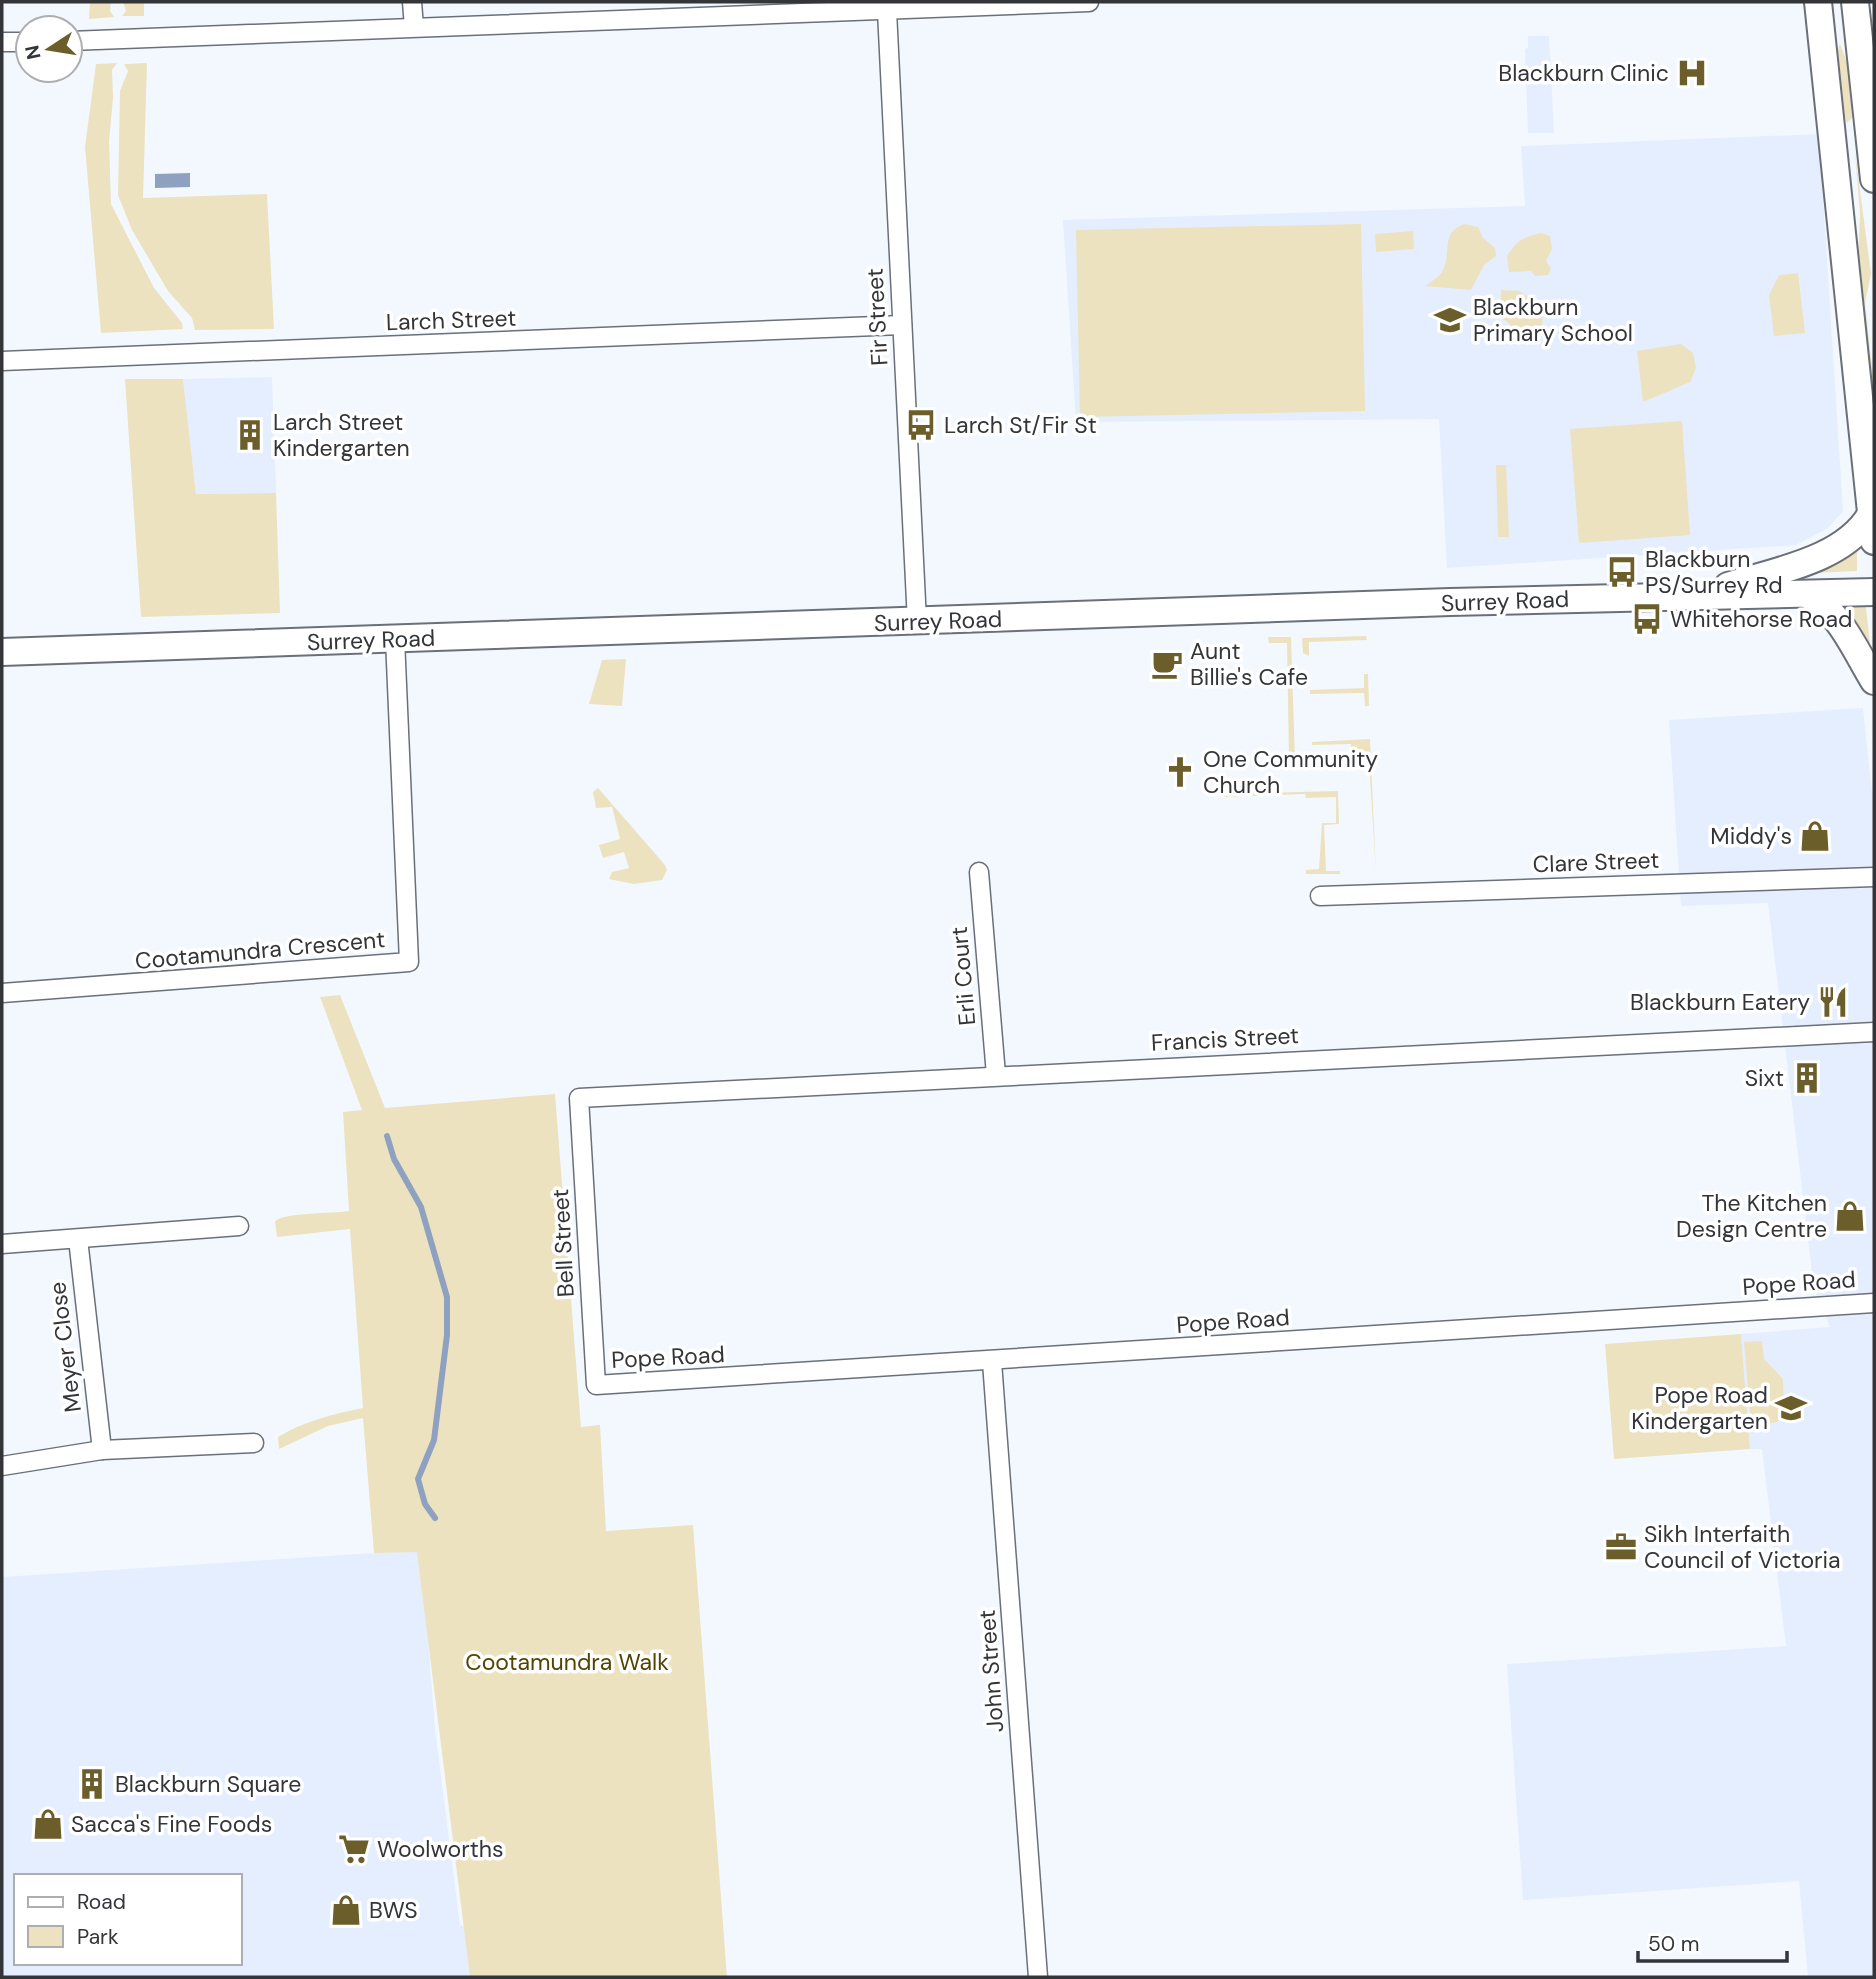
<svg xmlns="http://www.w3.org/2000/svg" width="1876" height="1979" viewBox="0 0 1876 1979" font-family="'DM Sans',sans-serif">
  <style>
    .built { fill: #e5eefe; fill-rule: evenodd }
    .green { fill: #ece2c0 }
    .water { fill: #8fa1c0 }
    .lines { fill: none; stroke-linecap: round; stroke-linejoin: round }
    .stream { stroke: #8fa1c0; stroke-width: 6 }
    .street-casing { stroke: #6b7078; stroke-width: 21 }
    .primary-casing { stroke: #6b7078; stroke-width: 30 }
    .street { stroke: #fff; stroke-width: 18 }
    .primary { stroke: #fff; stroke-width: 26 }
    .labels { text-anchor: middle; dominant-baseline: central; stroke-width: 7; stroke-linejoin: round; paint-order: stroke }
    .poi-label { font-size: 23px; fill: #333539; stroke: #fff; text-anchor: start }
    .street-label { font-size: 23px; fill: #333539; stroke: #fff }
    .park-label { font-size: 23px; fill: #544400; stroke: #fff }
  </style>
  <rect width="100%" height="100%" fill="#f3f8ff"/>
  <!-- built -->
  <g class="built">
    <path d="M1528 36H1549L1554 133H1528L1525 49 1528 48Z"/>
    <path d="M1819 134 1843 511 1828 528 1796 545 1447 568 1439 419 1076 422 1063 220 1525 206 1521 146Z"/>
    <path d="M272 377 276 493 196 494 183 379Z"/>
    <path d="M1863 708 1874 812V1977H1808L1799 1881 1523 1900 1507 1664 1786 1646 1762 1449H1750L1741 1334 1830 1327 1814 1289 1768 903 1681 906 1669 720Z"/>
    <path d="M421 1550 435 1729 460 1926 470 1925 477 1977H2V1577ZM16 1876H240V1963H16Z"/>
  </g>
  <!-- green -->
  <g class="green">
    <path d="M90 2H111L110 11 114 17 89 19Z"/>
    <path d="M123 2H144V16H122L126 11Z"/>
    <path d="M1840 44 1847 62 1853 117 1847 123C1839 103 1831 64 1840 44Z"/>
    <path d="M117 63 112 70 113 98 109 141 111 204 154 288 182 323 183 329 101 333 85 147 96 64Z"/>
    <path d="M147 63 143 198 267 194 274 329 195 330 192 318 168 291 132 230 118 195 120 91 128 71 124 64Z"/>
    <path d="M1855 152 1871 274 1865 303 1874 386V421L1858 260 1860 214Z"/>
    <path d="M1361 224 1365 411 1080 417 1076 230Z"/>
    <path d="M1464 224 1478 227 1483 238 1495 248 1496 256 1484 265 1471 290 1425 286C1432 281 1440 277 1443 270 1452 251 1440 234 1464 224Z"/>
    <path d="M1413 231 1414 249 1376 252 1375 234Z"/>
    <path d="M1541 233 1550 236 1552 249 1546 261 1551 268 1548 275 1535 276 1531 271 1509 272 1507 256C1516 241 1523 237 1541 233Z"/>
    <path d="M1798 273 1805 333 1774 336 1769 295 1779 275Z"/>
    <path d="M1501 290 1519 291 1543 306 1542 329 1514 328 1500 316Z"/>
    <path d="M1681 344 1693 353 1696 368 1690 382 1643 402 1637 351Z"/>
    <path d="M125 379H183L196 494 276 493 280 613 141 617Z"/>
    <path d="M1682 421 1690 535 1579 543 1570 429Z"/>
    <path d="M1496 465H1506L1509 537H1498Z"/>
    <path d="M1857 548V571L1791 574Z"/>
    <path d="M1864 605 1866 608 1873 669 1835 606Z"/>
    <path d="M1366 636 1367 640 1309 642V656L1303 653 1302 638Z"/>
    <path d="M1268 637H1291L1295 761 1276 762V759L1289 758 1287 643H1269Z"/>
    <path d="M626 659 622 706 589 704 602 660Z"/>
    <path d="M1364 674H1368L1369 706H1365L1364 693 1310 694V690L1364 688Z"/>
    <path d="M1370 739 1376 873 1369 762H1352L1351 744 1312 745V742Z"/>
    <path d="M1226 784 1227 794 1338 791 1339 824 1324 825 1326 871H1340V874H1306V870L1319 869 1322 823H1336V797L1306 798 1305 794 1224 797Z"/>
    <path d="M598 788 665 865 667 870 662 880 634 884 609 879 612 872 629 868 624 852 603 858 599 845 620 839 612 807 596 808 593 792Z"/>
    <path d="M340 995 385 1108 555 1094 581 1427 600 1425 606 1531 693 1525 727 1977H470L417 1552 374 1553 363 1418 328 1426 279 1449 278 1437C304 1421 334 1414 363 1408L350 1229 277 1237 275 1221C287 1212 331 1214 349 1211L343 1112 362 1110 320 997Z"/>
    <path d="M1741 1334 1750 1449 1614 1459 1605 1344Z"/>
    <path d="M1762 1341 1764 1359 1783 1379 1784 1417C1771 1428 1761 1423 1750 1413L1744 1342Z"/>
  </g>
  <!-- water -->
  <path class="water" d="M190 173V187L155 188V174Z"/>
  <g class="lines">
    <!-- stream -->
    <path class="stream" d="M387 1136 394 1159 421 1207 447 1297V1335L434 1440 418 1479 425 1504 435 1518"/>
    <defs>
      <g id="street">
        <path d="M412 2 414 27"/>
        <path d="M887 11 917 622"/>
        <path d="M70 41 1089 2"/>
        <path d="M2 42H28"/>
        <path d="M2 361 902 325"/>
        <path d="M979 872 996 1075"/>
        <path d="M1320 896 1874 877"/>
        <path d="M2 993 409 962 395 639"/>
        <path d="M1874 1032 579 1098 596 1385 1874 1303"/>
        <path d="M78 1239 102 1450"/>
        <path d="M2 1244 239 1226"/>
        <path d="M992 1362 1038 1977"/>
        <path d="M2 1466 102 1450 254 1443"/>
      </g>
      <g id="primary">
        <path d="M1818 2 1874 541"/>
        <path d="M1855 2 1874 179"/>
        <path d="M1728 586C1775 571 1845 560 1871 514"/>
        <path d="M1806 594C1839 609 1856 652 1874 681"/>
        <path d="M2 652 1450 602 1874 592"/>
      </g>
    </defs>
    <!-- street casing -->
    <use href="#street" class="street-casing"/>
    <!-- primary casing -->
    <use href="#primary" class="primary-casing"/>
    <!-- street -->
    <use href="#street" class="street"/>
    <!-- primary -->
    <use href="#primary" class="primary"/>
  </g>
  <!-- icons -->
  <defs>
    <symbol id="hospital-bare" viewBox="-9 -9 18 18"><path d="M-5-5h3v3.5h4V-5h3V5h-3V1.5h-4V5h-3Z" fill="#6c5e2b" stroke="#fff" stroke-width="2.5" paint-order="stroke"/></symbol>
    <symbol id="school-bare" viewBox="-9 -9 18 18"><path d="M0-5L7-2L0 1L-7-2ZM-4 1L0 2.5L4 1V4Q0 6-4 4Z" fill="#6c5e2b" stroke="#fff" stroke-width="2.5" paint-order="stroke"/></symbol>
    <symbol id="bus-bare" viewBox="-9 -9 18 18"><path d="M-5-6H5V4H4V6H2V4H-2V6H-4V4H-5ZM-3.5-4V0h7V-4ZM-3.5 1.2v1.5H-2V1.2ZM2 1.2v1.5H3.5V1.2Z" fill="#6c5e2b" stroke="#fff" stroke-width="2.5" paint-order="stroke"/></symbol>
    <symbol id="building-bare" viewBox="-9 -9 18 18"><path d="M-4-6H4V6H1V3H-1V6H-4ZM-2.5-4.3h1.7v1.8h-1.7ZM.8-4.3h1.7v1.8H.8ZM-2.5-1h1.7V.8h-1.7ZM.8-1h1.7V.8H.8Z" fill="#6c5e2b" stroke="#fff" stroke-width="2.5" paint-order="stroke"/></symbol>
    <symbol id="cafe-bare" viewBox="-9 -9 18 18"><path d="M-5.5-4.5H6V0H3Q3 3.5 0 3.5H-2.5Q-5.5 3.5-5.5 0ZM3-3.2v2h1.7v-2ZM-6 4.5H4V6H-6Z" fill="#6c5e2b" stroke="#fff" stroke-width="2.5" paint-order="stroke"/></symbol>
    <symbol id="church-bare" viewBox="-9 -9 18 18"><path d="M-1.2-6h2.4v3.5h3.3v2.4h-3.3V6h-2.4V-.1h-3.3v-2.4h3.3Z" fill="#6c5e2b" stroke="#fff" stroke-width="2.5" paint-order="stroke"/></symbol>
    <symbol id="shop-bare" viewBox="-9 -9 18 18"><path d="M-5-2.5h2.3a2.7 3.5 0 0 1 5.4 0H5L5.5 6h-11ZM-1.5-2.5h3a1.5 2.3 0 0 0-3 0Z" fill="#6c5e2b" stroke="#fff" stroke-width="2.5" paint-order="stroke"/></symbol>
    <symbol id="restaurant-bare" viewBox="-9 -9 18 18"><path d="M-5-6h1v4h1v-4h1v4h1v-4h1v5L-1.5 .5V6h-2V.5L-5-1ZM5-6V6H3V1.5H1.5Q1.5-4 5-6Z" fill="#6c5e2b" stroke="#fff" stroke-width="2.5" paint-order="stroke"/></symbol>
    <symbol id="office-bare" viewBox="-9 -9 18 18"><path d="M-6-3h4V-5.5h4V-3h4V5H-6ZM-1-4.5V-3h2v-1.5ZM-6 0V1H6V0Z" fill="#6c5e2b" stroke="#fff" stroke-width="2.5" paint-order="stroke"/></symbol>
    <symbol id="supermarket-bare" viewBox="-9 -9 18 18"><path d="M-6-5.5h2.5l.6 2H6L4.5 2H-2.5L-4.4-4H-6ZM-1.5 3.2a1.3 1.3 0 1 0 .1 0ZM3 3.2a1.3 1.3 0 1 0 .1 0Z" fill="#6c5e2b" stroke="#fff" stroke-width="2.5" paint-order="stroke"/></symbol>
  </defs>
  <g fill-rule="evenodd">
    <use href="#hospital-bare" x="1670" y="51" width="44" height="44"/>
    <use href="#school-bare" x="1428" y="298" width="44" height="44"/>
    <use href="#bus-bare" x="899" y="403" width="44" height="44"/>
    <use href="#building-bare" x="228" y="413" width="44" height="44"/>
    <use href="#bus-bare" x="1600" y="550" width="44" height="44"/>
    <use href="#bus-bare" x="1625" y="597" width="44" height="44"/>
    <use href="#cafe-bare" x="1145" y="642" width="44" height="44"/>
    <use href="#church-bare" x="1158" y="750" width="44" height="44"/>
    <use href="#shop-bare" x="1793" y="814" width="44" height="44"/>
    <use href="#restaurant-bare" x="1811" y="980" width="44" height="44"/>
    <use href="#building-bare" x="1785" y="1056" width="44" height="44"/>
    <use href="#shop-bare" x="1828" y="1194" width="44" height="44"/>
    <use href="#school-bare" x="1769" y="1386" width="44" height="44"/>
    <use href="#office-bare" x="1599" y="1525" width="44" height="44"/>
    <use href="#building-bare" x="70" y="1762" width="44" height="44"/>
    <use href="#shop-bare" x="26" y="1802" width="44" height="44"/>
    <use href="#supermarket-bare" x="332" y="1827" width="44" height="44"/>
    <use href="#shop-bare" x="324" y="1888" width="44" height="44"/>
  </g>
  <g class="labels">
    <!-- poi labels -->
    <g class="poi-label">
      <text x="1669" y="73" text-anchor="end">Blackburn Clinic</text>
      <text x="1473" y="307">Blackburn<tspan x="1473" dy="26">Primary School</tspan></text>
      <text x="273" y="422">Larch Street<tspan x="273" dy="26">Kindergarten</tspan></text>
      <text x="944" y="425">Larch St/Fir St</text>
      <text x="1645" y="559">Blackburn<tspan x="1645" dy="26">PS/Surrey Rd</tspan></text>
      <text x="1670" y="619">Whitehorse Road</text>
      <text x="1190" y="651">Aunt<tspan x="1190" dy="26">Billie's Cafe</tspan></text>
      <text x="1203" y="759">One Community<tspan x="1203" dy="26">Church</tspan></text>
      <text x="1792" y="836" text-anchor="end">Middy's</text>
      <text x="1810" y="1002" text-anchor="end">Blackburn Eatery</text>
      <text x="1784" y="1078" text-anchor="end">Sixt</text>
      <text x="1827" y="1203" text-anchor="end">The Kitchen<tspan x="1827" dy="26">Design Centre</tspan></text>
      <text x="1768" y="1395" text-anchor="end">Pope Road<tspan x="1768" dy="26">Kindergarten</tspan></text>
      <text x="1644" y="1534">Sikh Interfaith<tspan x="1644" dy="26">Council of Victoria</tspan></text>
      <text x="115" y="1784">Blackburn Square</text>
      <text x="71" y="1824">Sacca's Fine Foods</text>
      <text x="377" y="1849">Woolworths</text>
      <text x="369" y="1910">BWS</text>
    </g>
    <!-- street labels -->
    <g class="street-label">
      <text transform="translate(877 317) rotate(-93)">Fir Street</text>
      <text transform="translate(451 320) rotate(-2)">Larch Street</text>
      <text transform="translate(1505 601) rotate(-2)">Surrey Road</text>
      <text transform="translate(938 621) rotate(-2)">Surrey Road</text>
      <text transform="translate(371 640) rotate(-2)">Surrey Road</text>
      <text transform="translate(1596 862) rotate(-2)">Clare Street</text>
      <text transform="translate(260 950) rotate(-5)">Cootamundra Crescent</text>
      <text transform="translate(963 976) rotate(-95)">Erli Court</text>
      <text transform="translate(1225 1039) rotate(-3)">Francis Street</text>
      <text transform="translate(563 1243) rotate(-93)">Bell Street</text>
      <text transform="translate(1799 1283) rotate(-4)">Pope Road</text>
      <text transform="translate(1233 1321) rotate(-4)">Pope Road</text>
      <text transform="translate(65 1347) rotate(-97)">Meyer Close</text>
      <text transform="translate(668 1357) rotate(-3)">Pope Road</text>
      <text transform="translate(991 1671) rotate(-94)">John Street</text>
    </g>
    <!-- park labels -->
    <g class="park-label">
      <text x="567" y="1662">Cootamundra Walk</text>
    </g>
  </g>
  <!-- border -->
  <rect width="1876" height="1979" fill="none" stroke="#333539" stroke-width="7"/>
  <!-- legend -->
  <rect x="14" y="1874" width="228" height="91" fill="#ffffff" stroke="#adaeb0" stroke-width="2"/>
  <rect x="28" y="1897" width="35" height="10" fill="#ffffff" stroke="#adaeb0" stroke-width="2"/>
  <text x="77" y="1909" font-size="21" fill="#333539">Road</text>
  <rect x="28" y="1926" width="35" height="21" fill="#ece2c0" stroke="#adaeb0" stroke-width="2"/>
  <text x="77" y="1944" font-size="21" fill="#333539">Park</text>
  <!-- north arrow -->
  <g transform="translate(49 49) rotate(258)"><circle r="33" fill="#ffffff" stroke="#adaeb0" stroke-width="2"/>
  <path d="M0-5L12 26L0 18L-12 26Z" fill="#6c5e2b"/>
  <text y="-10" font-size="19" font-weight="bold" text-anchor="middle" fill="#333539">N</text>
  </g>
  <!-- scale -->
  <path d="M1638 1951v10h149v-10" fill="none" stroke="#333539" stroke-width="3.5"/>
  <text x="1648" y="1951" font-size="21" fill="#333539" stroke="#ffffff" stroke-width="5" paint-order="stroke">50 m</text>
</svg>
